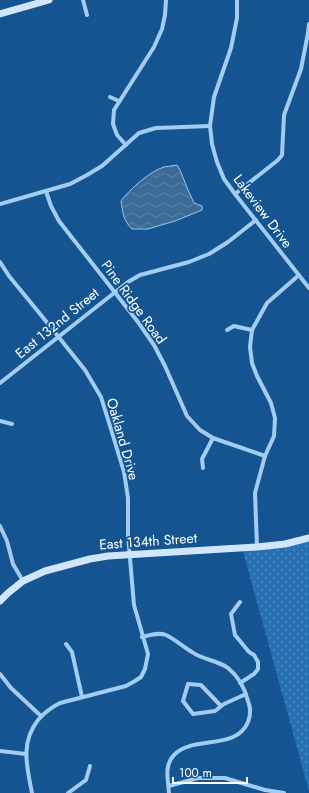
<svg xmlns="http://www.w3.org/2000/svg" width="309" height="793" viewBox="0 0 309 793" font-family="Jost,sans-serif">
  <style>
    .green { fill: url(#green-dots) }
    .water { fill: url(#water-waves); stroke: #94c8f4 }
    .lines { fill: none; stroke-linecap: round; stroke-linejoin: round }
    .street { stroke: #a2ccf1; stroke-width: 4 }
    .secondary { stroke: #d0e6fc; stroke-width: 7 }
    .labels { text-anchor: middle; dominant-baseline: central; stroke-width: 3.5; stroke-linejoin: round; paint-order: stroke }
    .street-label { font-size: 14px; fill: #fff; stroke: #145591 }
  </style>
  <defs>
    <pattern id="green-dots" width="8" height="8" patternUnits="userSpaceOnUse"><rect width="8" height="8" fill="#266fb0"/><path d="M2 2h.1M6 6h.1" fill="none" stroke="#518cc0" stroke-width="1.8" stroke-linecap="round"/></pattern>
    <pattern id="water-waves" width="16" height="10" patternUnits="userSpaceOnUse"><rect width="16" height="10" fill="#3d6b97"/><path d="M0 5q4-4 8 0t8 0" fill="none" stroke="#5a81a7"/></pattern>
  </defs>
  <rect width="100%" height="100%" fill="#145591"/>
  <!-- green -->
  <path class="green" d="M309 538V791L242 548Z"/>
  <!-- water -->
  <path class="water" d="M177 165 180 170 188 190 194 203 202 206V210L175 221 148 229H132C123 220 123 213 121 201 129 190 150 171 164 167 168 166 173 166 177 165Z"/>
  <g class="lines">
    <!-- street -->
    <g class="street">
      <path d="M83 0 87 15"/>
      <path d="M237 0V18L231 48 214 97 210 126 212 144 217 162 224 179 235 194 309 288"/>
      <path d="M110 97 119 101"/>
      <path d="M126 145 117 135 113 124 114 110 154 47 162 29 165 15 166 0"/>
      <path d="M46 191 51 206 59 221 138 322 154 345 165 366 187 416 200 430 213 438 265 456"/>
      <path d="M235 194 278 160 282 155 284 115 301 69 308 33 309 24"/>
      <path d="M0 204 70 184 87 175 102 166 139 133 156 128 210 126"/>
      <path d="M0 262 9 276 45 320 85 370 101 397 111 429 124 472 128 498V535L134 605 148 654 145 669 141 677 135 681 126 686 60 703C52 707 44 713 38 720 20 743 27 767 32 793"/>
      <path d="M227 330 234 326 252 330"/>
      <path d="M0 383 128 282 140 275 189 262 209 254 228 242 256 220"/>
      <path d="M0 421 12 424"/>
      <path d="M203 468 202 459 213 438"/>
      <path d="M0 526 7 541 13 564 23 581"/>
      <path d="M257 547 255 493 265 456 274 436 275 418 271 403 257 376 252 363 250 347 252 330 267 303 299 275"/>
      <path d="M240 602 231 614 235 635 249 652 254 655 258 662V669L254 674 240 683"/>
      <path d="M142 637C150 635 159 632 166 635 173 638 185 648 192 652 203 660 217 660 228 668 238 676 245 689 248 701 251 708 251 714 248 722 236 751 193 735 174 755 164 765 168 780 169 793"/>
      <path d="M66 644 72 652 82 697"/>
      <path d="M0 674 11 688 41 716"/>
      <path d="M221 706 201 685 188 684 183 701 193 714 215 711 224 704 246 694"/>
      <path d="M0 751 26 754"/>
      <path d="M169 786 198 778H225L265 790 284 793"/>
      <path d="M68 793 86 780 90 766"/>
    </g>
    <!-- secondary -->
    <g class="secondary">
      <path d="M0 14 49 0"/>
      <path d="M0 601 8 593 23 581 45 571 90 559 108 556 257 547 285 544 309 538"/>
    </g>
  </g>
  <g class="labels">
    <!-- street labels -->
    <g class="street-label">
      <text transform="translate(263 211) rotate(53)">Lakeview Drive</text>
      <text transform="translate(134 302) rotate(54)">Pine Ridge Road</text>
      <text transform="translate(57 323) rotate(-39)">East 132nd Street</text>
      <text transform="translate(123 439) rotate(74)">Oakland Drive</text>
      <text transform="translate(148 541) rotate(-4)">East 134th Street</text>
    </g>
  </g>
  <!-- scale -->
  <path d="M173 777v6h74v-6" fill="none" stroke="#ffffff" stroke-width="2"/>
  <text x="179" y="777" font-size="12" fill="#ffffff" stroke="#145591" stroke-width="3" paint-order="stroke">100 m</text>
</svg>
